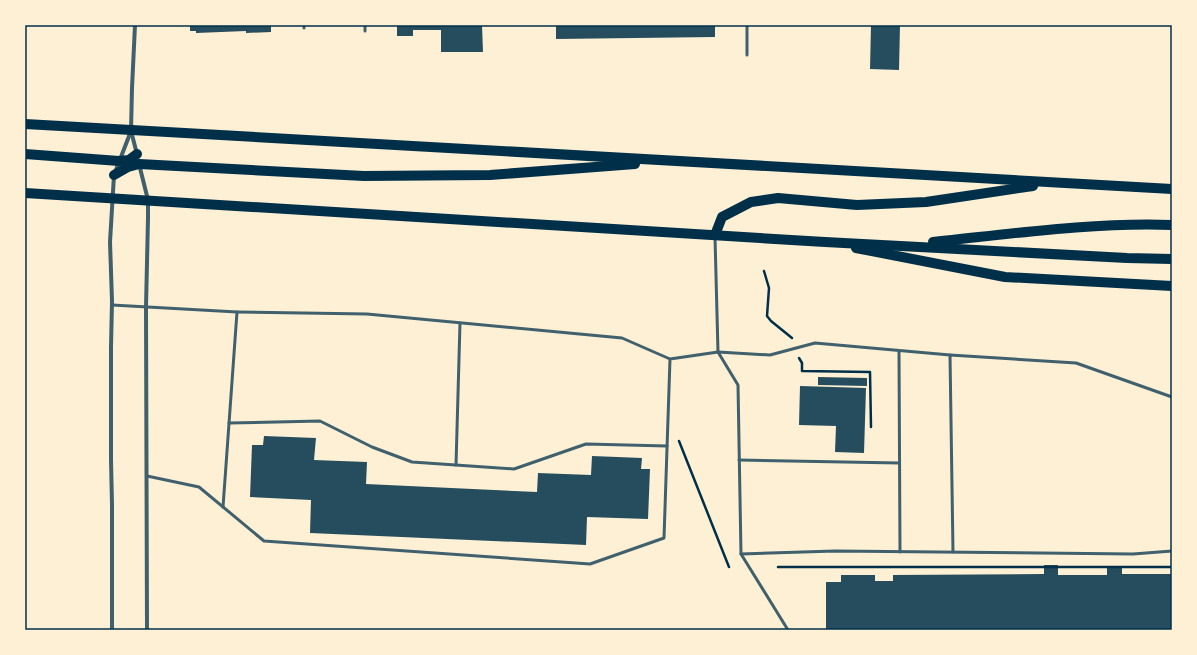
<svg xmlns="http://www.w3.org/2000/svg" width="1197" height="655" viewBox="0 0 1197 655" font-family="'Noto Sans',sans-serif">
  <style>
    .building { fill: #264d5e }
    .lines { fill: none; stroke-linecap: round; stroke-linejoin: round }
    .path { stroke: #003049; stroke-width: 2.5 }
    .service { stroke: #3f606c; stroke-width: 3 }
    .minor { stroke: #3f606c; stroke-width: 4 }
    .primary { stroke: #003049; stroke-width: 10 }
    .neatline { fill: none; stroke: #003049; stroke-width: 1.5 }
  </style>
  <rect width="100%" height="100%" fill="#fdf0d5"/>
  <!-- building -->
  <g class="building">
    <path d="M190 25H271V32L246 33V31L196 33V31H190Z"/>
    <path d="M397 25H482L483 52H441V30H413V36H397Z"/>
    <path d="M556 25H715V37L556 39Z"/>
    <path d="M871 25H900L899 70 870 69Z"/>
    <path d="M818 377 867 378V386L818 385Z"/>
    <path d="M800 386 866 388 864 453 835 452 836 426 799 425Z"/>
    <path d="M264 436 316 438 314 460 367 462 366 484 537 492 538 473 591 475 592 456 642 458 641 469H650L648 519 587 517 586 545 310 533 311 500 250 497 252 445H263Z"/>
    <path d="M1044 565H1058V575H1107V566H1122V574H1172V630H826V582H841V575H875V581H893V575L1044 574Z"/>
  </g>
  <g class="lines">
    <!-- path -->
    <g class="path">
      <path d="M764 271 769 288 767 316 771 321 792 338"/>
      <path d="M799 358 802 363V371L870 372 871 427"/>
      <path d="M679 441 729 567"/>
      <path d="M778 567H1172"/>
    </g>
    <!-- service -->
    <g class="service">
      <path d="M304 25V28"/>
      <path d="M365 25V31"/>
      <path d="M747 55V25"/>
      <path d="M715 237 718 352 738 385 741 554 835 551 1133 554 1172 551"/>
      <path d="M112 305 237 312 223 507"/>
      <path d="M237 312 367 314 622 338 670 359"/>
      <path d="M899 351 900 552"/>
      <path d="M229 423 320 421 372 447 412 462 514 469 586 444 667 446"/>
      <path d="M739 460 899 463"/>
      <path d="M456 465 460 323"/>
      <path d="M147 476 199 487 264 541 590 564 664 538 670 359 718 352 770 355 815 343 950 355"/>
      <path d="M953 552 950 355 1076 363 1172 397"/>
      <path d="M741 554 788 630"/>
    </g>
    <!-- minor -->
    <g class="minor">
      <path d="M135 25 132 88 131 131 137 154"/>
      <path d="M139 164 148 200V218L146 307 147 630"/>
      <path d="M112 630V505L111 460V347L112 301 110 242 114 175 131 131"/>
    </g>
    <!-- primary -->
    <g class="primary">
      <path d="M25 124 1172 189"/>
      <path d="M25 154 119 161 129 160 137 154"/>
      <path d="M114 175 128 167 139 164 364 176 490 175 635 164"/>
      <path d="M25 193 825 242 1127 258 1172 259"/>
      <path d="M715 235 722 217 751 202 778 198 857 205 926 202 1033 186"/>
      <path d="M933 242C1011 234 1094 222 1172 225"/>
      <path d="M856 248 1005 277 1172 286"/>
    </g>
  </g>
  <!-- border -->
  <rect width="1197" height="655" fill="none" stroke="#fdf0d5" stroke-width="52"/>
  <rect x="26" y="26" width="1145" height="603" class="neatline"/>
</svg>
